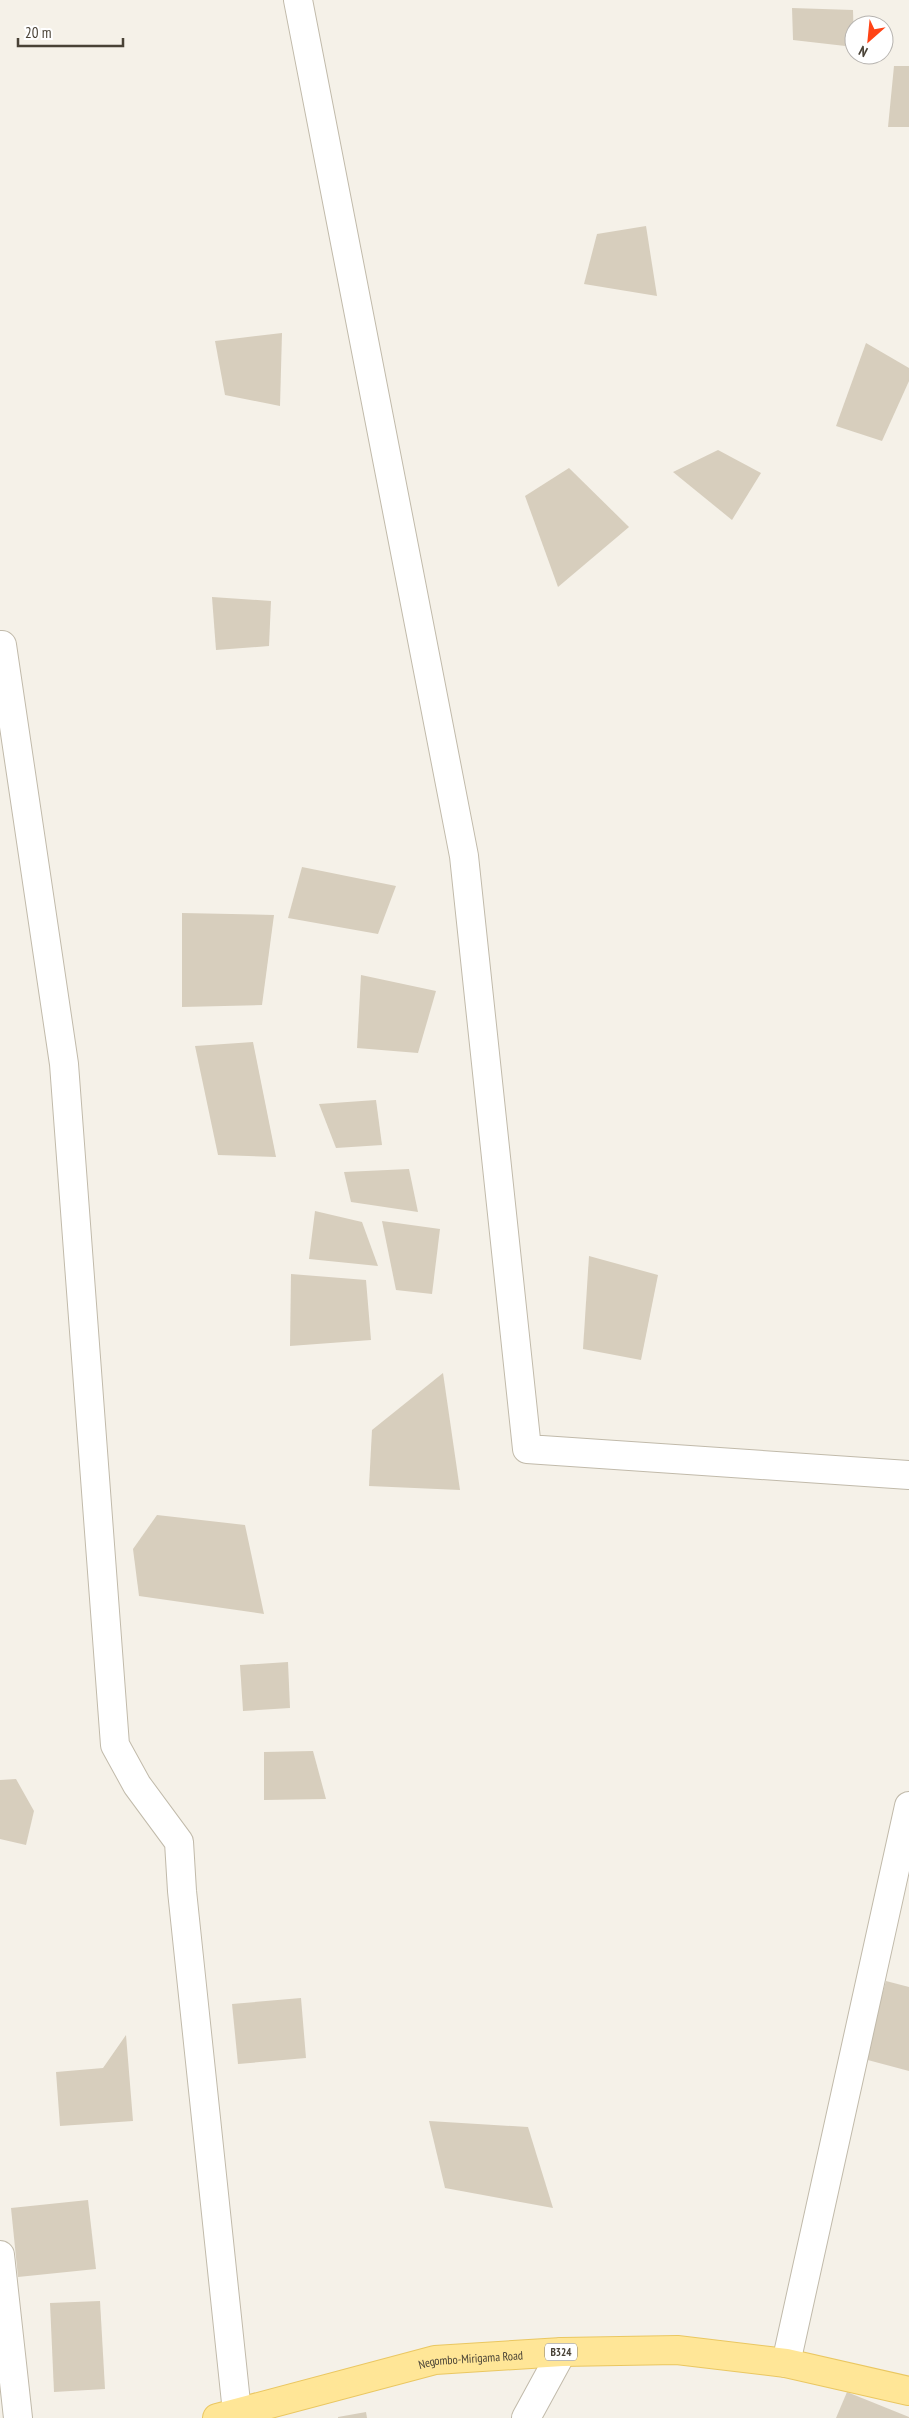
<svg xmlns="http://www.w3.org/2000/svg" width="909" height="2418" viewBox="0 0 909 2418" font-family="'PT Sans Narrow',sans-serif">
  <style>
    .building { fill: #d7cebd }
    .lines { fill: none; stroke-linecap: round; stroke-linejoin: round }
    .minor-casing { stroke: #c1baaa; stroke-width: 30 }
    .primary-casing { stroke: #eac761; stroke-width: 30 }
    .minor { stroke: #fff; stroke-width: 28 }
    .primary { stroke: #ffe697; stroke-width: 28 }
    .labels { text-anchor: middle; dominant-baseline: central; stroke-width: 4.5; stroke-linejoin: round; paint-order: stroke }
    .shield { fill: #fff; stroke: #807b72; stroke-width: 1 }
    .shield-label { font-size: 11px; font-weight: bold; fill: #494236 }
    .street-label { font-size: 12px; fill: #494236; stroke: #fff }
  </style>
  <rect width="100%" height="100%" fill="#f5f1e8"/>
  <!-- building -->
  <g class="building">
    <path d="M792 8 853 10 854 47 793 40Z"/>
    <path d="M894 66H909V127H888Z"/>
    <path d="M646 226 657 296 584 284 597 234Z"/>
    <path d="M282 333 280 406 225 395 215 341Z"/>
    <path d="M866 343 909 368V381L882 441 836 426Z"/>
    <path d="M718 450 761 473 732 520 673 472Z"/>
    <path d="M569 468 629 527 558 587 525 496Z"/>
    <path d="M212 597 271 601 269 646 216 650Z"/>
    <path d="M302 867 396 886 378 934 288 918Z"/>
    <path d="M182 913 274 915 262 1005 182 1007Z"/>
    <path d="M361 975 436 991 418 1053 357 1048Z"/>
    <path d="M253 1042 276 1157 218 1155 195 1046Z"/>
    <path d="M376 1100 382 1145 336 1148 319 1104Z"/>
    <path d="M409 1169 418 1212 351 1202 344 1172Z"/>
    <path d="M315 1211 362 1222 378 1266 309 1259Z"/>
    <path d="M382 1221 440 1229 432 1294 396 1290Z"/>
    <path d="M589 1256 658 1275 641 1360 583 1349Z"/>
    <path d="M291 1274 366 1280 371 1340 290 1346Z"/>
    <path d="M443 1373 460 1490 369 1486 372 1430Z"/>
    <path d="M157 1515 245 1525 264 1614 139 1596 133 1549Z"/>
    <path d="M288 1662 290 1708 243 1711 240 1665Z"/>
    <path d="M313 1751 326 1799 264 1800V1752Z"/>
    <path d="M16 1779 34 1811 26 1845 0 1839V1780Z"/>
    <path d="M886 1981 909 1987V2071L864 2059Z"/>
    <path d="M301 1998 306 2058 238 2064 232 2004Z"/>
    <path d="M126 2035 133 2121 60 2126 56 2072 103 2068Z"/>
    <path d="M429 2121 528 2127 553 2208 445 2188Z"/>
    <path d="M88 2200 96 2269 18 2277 11 2208Z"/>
    <path d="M100 2301 105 2389 54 2392 50 2303Z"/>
    <path d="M847 2392 909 2417V2418H836Z"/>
    <path d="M366 2412 367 2418H338V2417Z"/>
  </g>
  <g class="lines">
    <defs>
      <g id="minor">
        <path d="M298 0 464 856 527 1449 909 1475"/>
        <path d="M0 645H2L64 1064 115 1745 137 1785 179 1842 182 1891 237 2412"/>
        <path d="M0 2255 18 2418"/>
        <path d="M786 2363 909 1806"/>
        <path d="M526 2418 562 2352"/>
      </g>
      <g id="primary">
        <path id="s1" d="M217 2418 435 2360 562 2352 677 2350 786 2363 909 2391"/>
      </g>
    </defs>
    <!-- minor casing -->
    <use href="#minor" class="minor-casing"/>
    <!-- primary casing -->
    <use href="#primary" class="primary-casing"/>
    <!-- minor -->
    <use href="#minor" class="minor"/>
    <!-- primary -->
    <use href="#primary" class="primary"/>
  </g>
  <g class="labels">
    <!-- shield labels -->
    <rect class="shield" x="545" y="2343.5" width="32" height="17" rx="4"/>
    <g class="shield-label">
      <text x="561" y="2352">B324</text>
    </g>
    <!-- street labels -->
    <g class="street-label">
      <text stroke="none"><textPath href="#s1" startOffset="261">Negombo-Mirigama Road</textPath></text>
    </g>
  </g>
  <!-- north arrow -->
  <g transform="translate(869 40) rotate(207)"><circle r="24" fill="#ffffff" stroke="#b6b3af"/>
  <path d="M0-4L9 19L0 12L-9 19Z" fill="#ff4315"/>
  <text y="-8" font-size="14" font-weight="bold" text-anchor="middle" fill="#494236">N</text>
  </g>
  <!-- scale -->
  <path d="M18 38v8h105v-8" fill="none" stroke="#494236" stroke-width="2.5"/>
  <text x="25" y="38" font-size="15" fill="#494236" stroke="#ffffff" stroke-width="4" paint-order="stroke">20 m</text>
</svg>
